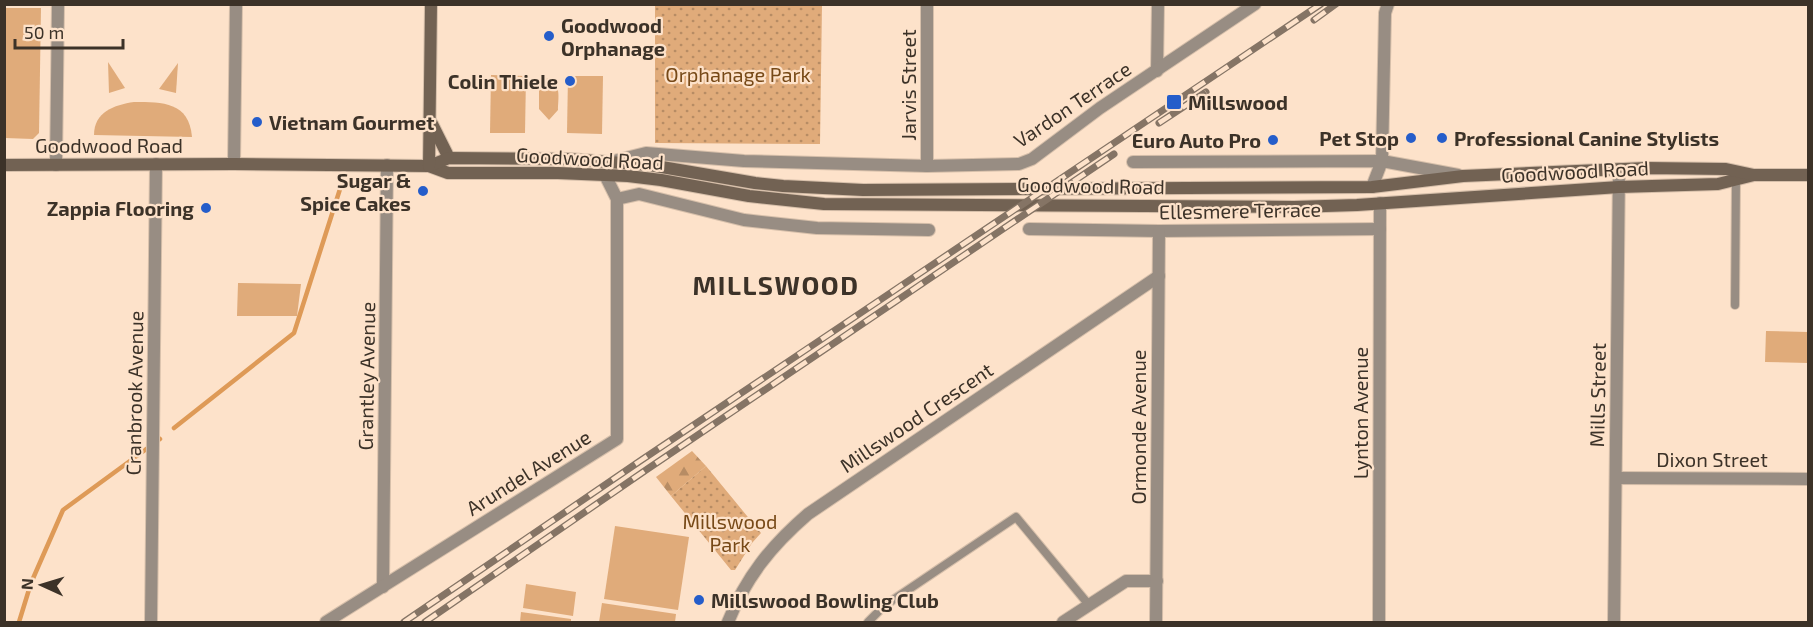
<svg xmlns="http://www.w3.org/2000/svg" width="1813" height="627" viewBox="0 0 1813 627" font-family="'Exo 2',sans-serif">
  <style>
    .green { fill: #e0ab7a }
    .forest { fill: url(#forest-firs) }
    .park { fill: url(#park-dots) }
    .lines { fill: none; stroke-linecap: round; stroke-linejoin: round }
    .stream { stroke: #de9a57; stroke-width: 4.5 }
    .lane-casing { stroke: #d6bfaa; stroke-width: 10 }
    .street-casing { stroke: #d6bfaa; stroke-width: 14 }
    .secondary-casing { stroke: #d6bfaa; stroke-width: 14 }
    .lane { stroke: #988d83; stroke-width: 8 }
    .street { stroke: #988d83; stroke-width: 12 }
    .secondary { stroke: #726253; stroke-width: 12 }
    .rail-casing { stroke: #857465; stroke-width: 7 }
    .rail { stroke: #fde2ca; stroke-width: 4.5; stroke-dasharray: 14; stroke-linecap: butt }
    .poi-dot { fill: #255dca; stroke: #fde2ca; stroke-width: 2 }
    .labels { text-anchor: middle; dominant-baseline: central; stroke-width: 4.5; stroke-linejoin: round; paint-order: stroke }
    .poi-label { font-size: 20px; font-weight: bold; fill: #3c3228; stroke: #fde2ca; text-anchor: start }
    .park-label { font-size: 20px; fill: #774917; stroke: #fde2ca }
    .street-label { font-size: 20px; fill: #3c3228; stroke: #fde2ca }
    .district-label { font-size: 26px; font-weight: bold; letter-spacing: 1.5px; fill: #3c3228; stroke: #fde2ca }
  </style>
  <defs>
    <pattern id="forest-firs" width="22" height="20" patternUnits="userSpaceOnUse" patternTransform="scale(1.5)"><rect width="22" height="20" fill="#e0ab7a"/><path d="M5 1l3.5 6h-7zM16 11l3.5 6h-7z" fill="#b78c64"/></pattern>
    <pattern id="park-dots" width="8" height="8" patternUnits="userSpaceOnUse" patternTransform="scale(1.5)"><rect width="8" height="8" fill="#e0ab7a"/><path d="M2 2h.1M6 6h.1" fill="none" stroke="#b78c64" stroke-width="1.8" stroke-linecap="round"/></pattern>
  </defs>
  <rect width="100%" height="100%" fill="#fde2ca"/>
  <!-- green -->
  <g class="green">
    <path d="M5 8H41L39 133 33 139 5 138Z"/>
    <path d="M108 62 125 88 109 93Z"/>
    <path d="M178 63 176 93 159 89Z"/>
    <path d="M491 75 526 76 525 133H490Z"/>
    <path d="M568 76H603L602 134 567 133Z"/>
    <path d="M548 78C562 83 558 99 558 110L549 120 539 109V85L543 80Z"/>
    <path d="M134 102C163 102 189 102 192 137L94 135C94 112 114 105 134 102Z"/>
    <path d="M238 283 301 284 297 316H237Z"/>
    <path d="M1766 331 1808 332V363L1765 362Z"/>
    <path d="M615 526 689 537 678 610 604 599Z"/>
    <path d="M526 584 576 592 573 616 523 608Z"/>
    <path d="M602 603 676 614 675 622H599Z"/>
    <path d="M521 612 571 619V622H520Z"/>
  </g>
  <!-- forest -->
  <path class="forest" d="M692 451 706 466 671 496 656 477Z"/>
  <!-- park -->
  <g class="park">
    <path d="M655 5H822L820 144 655 143Z"/>
    <path d="M706 466 761 533 752 543 735 570H731L671 496Z"/>
  </g>
  <g class="lines">
    <!-- stream -->
    <g class="stream">
      <path d="M174 428 294 333 340 189"/>
      <path d="M19 622 31 583 63 510 160 439"/>
    </g>
    <defs>
      <g id="lane">
        <path d="M1735 305 1736 179"/>
        <path d="M868 622 884 606 1016 517 1089 605"/>
      </g>
      <g id="street">
        <path d="M927 4V166"/>
        <path d="M1157 71 1158 4"/>
        <path d="M614 161 646 153 744 161 927 166 1019 164 1032 159 1100 108 1255 4"/>
        <path d="M1133 162 1382 161 1458 175"/>
        <path d="M234 164 236 4"/>
        <path d="M56 165 58 4"/>
        <path d="M1372 187 1382 161 1385 13 1388 4"/>
        <path d="M617 199 639 194 744 220 817 228 929 230"/>
        <path d="M1029 229 1159 231 1380 229"/>
        <path d="M1616 478 1808 479"/>
        <path d="M383 587 387 165"/>
        <path d="M151 622 156 164"/>
        <path d="M326 622 617 439V199L605 175"/>
        <path d="M728 622C746 577 771 546 808 514L1159 276"/>
        <path d="M1063 622 1126 581H1157"/>
        <path d="M1156 622 1159 231"/>
        <path d="M1379 622 1380 203"/>
        <path d="M1614 622 1619 169"/>
      </g>
      <g id="secondary">
        <path d="M432 124 449 158"/>
        <path d="M4 165 234 164 429 166 448 173H558L628 176 661 180 749 196 824 204 1294 207 1357 205 1619 187 1718 184 1754 175"/>
        <path d="M429 166 449 158 568 159 650 165 755 183 783 186 863 190 1372 187 1463 176 1647 168 1726 169 1754 175H1808"/>
        <path d="M429 166 431 4"/>
      </g>
    </defs>
    <!-- lane casing -->
    <use href="#lane" class="lane-casing"/>
    <!-- street casing -->
    <use href="#street" class="street-casing"/>
    <!-- secondary casing -->
    <use href="#secondary" class="secondary-casing"/>
    <!-- lane -->
    <use href="#lane" class="lane"/>
    <!-- street -->
    <use href="#street" class="street"/>
    <!-- secondary -->
    <use href="#secondary" class="secondary"/>
    <defs>
      <g id="rail">
        <path d="M1314 20 1336 4"/>
        <path d="M1159 123 1206 92"/>
        <path d="M404 622 640 461 1321 4"/>
        <path d="M425 622 646 470 1114 154"/>
      </g>
    </defs>
    <!-- rail casing -->
    <use href="#rail" class="rail-casing"/>
    <!-- rail -->
    <use href="#rail" class="rail"/>
  </g>
  <!-- markers -->
  <g class="poi-dot">
    <circle cx="549" cy="36" r="6"/>
    <circle cx="570" cy="81" r="6"/>
    <rect x="1166" y="94" width="16" height="16" rx="3"/>
    <circle cx="257" cy="122" r="6"/>
    <circle cx="1411" cy="138" r="6"/>
    <circle cx="1442" cy="138" r="6"/>
    <circle cx="1273" cy="140" r="6"/>
    <circle cx="423" cy="191" r="6"/>
    <circle cx="206" cy="208" r="6"/>
    <circle cx="699" cy="600" r="6"/>
  </g>
  <g class="labels">
    <!-- poi labels -->
    <g class="poi-label">
      <text x="561" y="25">Goodwood<tspan x="561" dy="23">Orphanage</tspan></text>
      <text x="558" y="81" text-anchor="end">Colin Thiele</text>
      <text x="1188" y="102">Millswood</text>
      <text x="269" y="122">Vietnam Gourmet</text>
      <text x="1399" y="138" text-anchor="end">Pet Stop</text>
      <text x="1454" y="138">Professional Canine Stylists</text>
      <text x="1261" y="140" text-anchor="end">Euro Auto Pro</text>
      <text x="411" y="180" text-anchor="end">Sugar &amp;<tspan x="411" dy="23">Spice Cakes</tspan></text>
      <text x="194" y="208" text-anchor="end">Zappia Flooring</text>
      <text x="711" y="600">Millswood Bowling Club</text>
    </g>
    <!-- park labels -->
    <g class="park-label">
      <text x="738" y="74">Orphanage Park</text>
      <text x="730" y="521">Millswood<tspan x="730" dy="23">Park</tspan></text>
    </g>
    <!-- street labels -->
    <g class="street-label">
      <text transform="translate(908 85) rotate(-90)">Jarvis Street</text>
      <text transform="translate(1072 104) rotate(-34)">Vardon Terrace</text>
      <text x="109" y="145">Goodwood Road</text>
      <text transform="translate(590 158) rotate(3)">Goodwood Road</text>
      <text transform="translate(1575 171) rotate(-3)">Goodwood Road</text>
      <text transform="translate(1091 185) rotate(1)">Goodwood Road</text>
      <text transform="translate(1240 210) rotate(-1)">Ellesmere Terrace</text>
      <text transform="translate(366 376) rotate(-89)">Grantley Avenue</text>
      <text transform="translate(134 393) rotate(-89)">Cranbrook Avenue</text>
      <text transform="translate(1597 395) rotate(-89)">Mills Street</text>
      <text transform="translate(1360 413) rotate(-90)">Lynton Avenue</text>
      <text transform="translate(916 417) rotate(-34)">Millswood Crescent</text>
      <text transform="translate(1138 427) rotate(-90)">Ormonde Avenue</text>
      <text x="1712" y="459">Dixon Street</text>
      <text transform="translate(528 472) rotate(-32)">Arundel Avenue</text>
    </g>
    <!-- district labels -->
    <g class="district-label">
      <text x="776" y="284">MILLSWOOD</text>
    </g>
  </g>
  <!-- border -->
  <rect width="1813" height="627" fill="none" stroke="#3c3228" stroke-width="12"/>
  <!-- north arrow -->
  <g transform="translate(42 585) rotate(274)" stroke="#fde2ca" stroke-width="4.5" paint-order="stroke">
  <path d="M0-4.5L10 22L0 15L-10 22Z" fill="#3c3228"/>
  <text y="-9" font-size="16" font-weight="bold" text-anchor="middle" fill="#3c3228">N</text>
  </g>
  <!-- scale -->
  <path d="M15 39v9h108v-9" fill="none" stroke="#3c3228" stroke-width="3"/>
  <text x="24" y="39" font-size="18" fill="#3c3228" stroke="#fde2ca" stroke-width="4.5" paint-order="stroke">50 m</text>
</svg>
